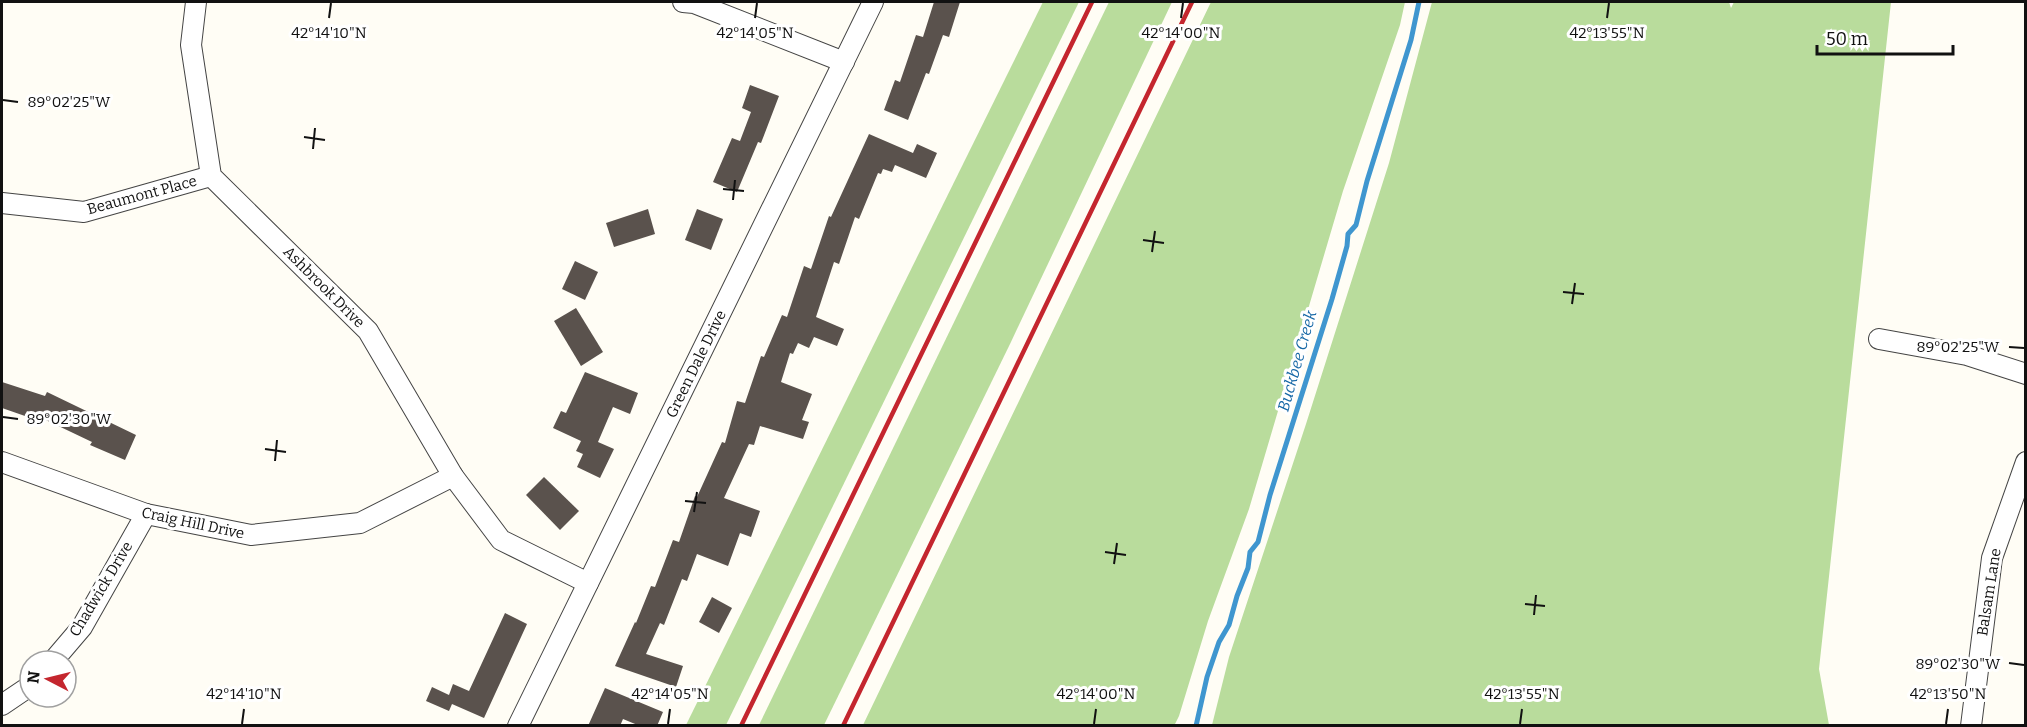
<svg xmlns="http://www.w3.org/2000/svg" width="2027" height="727" viewBox="0 0 2027 727" font-family="Bitter,serif">
  <style>
    .forest { fill: #b9dc9c }
    .lines { fill: none; stroke-linecap: round; stroke-linejoin: round }
    .stream { stroke: #3f96cf; stroke-width: 5 }
    .building { fill: #5a524d }
    .street-casing { stroke: #444; stroke-width: 22 }
    .street { stroke: #fff; stroke-width: 20 }
    .rail { stroke: #c4262e; stroke-width: 4.5 }
    .ticks { fill: none; stroke: #111; stroke-width: 2 }
    .labels { text-anchor: middle; dominant-baseline: central; stroke-width: 6; stroke-linejoin: round; paint-order: stroke }
    .street-label { font-size: 15px; fill: #111; stroke: #fff }
    .water-label { font-size: 16px; font-style: italic; fill: #1768a6; stroke: #fff }
    .ticks-label { font-size: 15px; text-anchor: middle; fill: #111; stroke: #fff; stroke-width: 6; stroke-linejoin: round; paint-order: stroke }
  </style>
  <rect width="100%" height="100%" fill="#fffdf5"/>
  <!-- forest -->
  <g class="forest">
    <path d="M1043 2H1079L726 725H686Z"/>
    <path d="M1109 2H1172L1010 344 824 725H759Z"/>
    <path d="M1211 2H1405L1400 25 1343 191 1249 509 1208 621 1179 716 1174 726 863 725Z"/>
    <path d="M1432 2H1729L1731 8 1734 2H1891L1819 669 1829 725H1212L1229 657 1306 424 1389 163Z"/>
  </g>
  <g class="lines">
    <!-- stream -->
    <path class="stream" d="M1196 726 1207 677 1219 642 1229 625 1237 596 1248 568 1250 552 1258 542 1270 495 1332 299 1347 246 1348 234 1356 225 1367 181 1411 40 1419 2"/>
  </g>
  <!-- building -->
  <g class="building">
    <path d="M934 2H960L949 37 943 35 929 74 926 73 908 120 884 110 895 80 900 82 916 35 923 37Z"/>
    <path d="M750 85 779 96 761 143 758 142 737 192 713 182 732 138 740 141 751 112 742 108Z"/>
    <path d="M869 134 913 153 917 144 937 153 926 178 895 165 892 172 883 169 881 174 878 173 859 219 855 217 839 264 834 262 816 317 844 329 837 346 814 337 809 348 798 343 793 354 790 353 781 382 812 394 802 420 809 422 803 439 760 426 754 445 749 444 724 498 760 511 751 537 740 533 728 566 697 554 687 581 682 579 664 625 660 623 646 654 683 666 676 687 615 666 635 622 636 623 651 586 655 587 673 540 679 542 695 496 697 497 722 442 725 443 737 401 745 403 761 356 764 357 782 315 787 317 804 266 811 269 829 216 831 217Z"/>
    <path d="M648 209 655 234 614 247 606 223Z"/>
    <path d="M697 209 723 219 711 250 685 240Z"/>
    <path d="M575 261 598 272 585 300 562 289Z"/>
    <path d="M576 308 603 352 581 366 554 321Z"/>
    <path d="M585 372 638 393 630 414 613 407 598 442 614 449 600 478 577 467 583 454 576 451 581 441 553 428 561 411 566 413Z"/>
    <path d="M2 382 45 396 47 392 136 435 125 460 90 445 92 442 27 411 25 416 2 408Z"/>
    <path d="M544 477 579 511 560 530 526 495Z"/>
    <path d="M712 597 732 608 719 633 699 622Z"/>
    <path d="M505 613 527 624 484 718 452 704 449 711 426 701 432 687 449 695 453 684 469 691Z"/>
    <path d="M605 688 663 712 657 726H640L623 719 620 726H588Z"/>
  </g>
  <g class="lines">
    <defs>
      <g id="street">
        <path d="M196 2 191 45 211 176 368 331 453 476 501 540 588 583"/>
        <path d="M683 2 694 3 844 62"/>
        <path d="M2 203 84 212 211 176"/>
        <path d="M1879 339 1967 355 2026 374"/>
        <path d="M2 462 146 514 251 535 360 523 453 476"/>
        <path d="M53 661 82 627 146 514"/>
        <path d="M2 705 30 686"/>
        <path d="M518 726 873 2"/>
        <path d="M1971 726 1992 558 2026 462"/>
      </g>
    </defs>
    <!-- street casing -->
    <use href="#street" class="street-casing"/>
    <!-- street -->
    <use href="#street" class="street"/>
    <!-- rail -->
    <g class="rail">
      <path d="M741 726 1092 2"/>
      <path d="M843 726 1192 2"/>
    </g>
  </g>
  <!-- ticks -->
  <path class="ticks" d="M329 18 331 3M755 18 757 3M1181 18 1183 3M1607 18 1609 3M3 100 18 102M304 137 325 140M313 149 315 128M723 189 744 191M733 200 735 180M1143 240 1164 243M1152 252 1155 231M1563 292 1584 294M1572 304 1575 283M2009 347 2024 348M3 417 18 419M265 449 286 452M275 461 277 440M685 501 706 503M694 512 697 492M1105 552 1126 555M1114 564 1117 543M1525 604 1545 606M1534 615 1536 595M2009 663 2024 665M242 724 244 709M668 724 670 709M1094 724 1096 709M1520 724 1522 709M1946 724 1948 709"/>
  <g class="labels">
    <!-- street labels -->
    <g class="street-label">
      <text transform="translate(142 195) rotate(-15)">Beaumont Place</text>
      <text transform="translate(324 287) rotate(45)">Ashbrook Drive</text>
      <text transform="translate(696 364) rotate(-64)">Green Dale Drive</text>
      <text transform="translate(193 523) rotate(12)">Craig Hill Drive</text>
      <text transform="translate(101 589) rotate(-59)">Chadwick Drive</text>
      <text transform="translate(1989 592) rotate(-81)">Balsam Lane</text>
    </g>
    <!-- water labels -->
    <g class="water-label">
      <text transform="translate(1297 361) rotate(-74)">Buckbee Creek</text>
    </g>
  </g>
  <g class="ticks-label">
    <text x="329" y="38">42°14'10"N</text>
    <text x="755" y="38">42°14'05"N</text>
    <text x="1181" y="38">42°14'00"N</text>
    <text x="1607" y="38">42°13'55"N</text>
    <text x="69" y="107">89°02'25"W</text>
    <text x="1958" y="352">89°02'25"W</text>
    <text x="69" y="424">89°02'30"W</text>
    <text x="1958" y="669">89°02'30"W</text>
    <text x="244" y="699">42°14'10"N</text>
    <text x="670" y="699">42°14'05"N</text>
    <text x="1096" y="699">42°14'00"N</text>
    <text x="1522" y="699">42°13'55"N</text>
    <text x="1948" y="699">42°13'50"N</text>
  </g>
  <!-- border -->
  <rect width="2027" height="727" fill="none" stroke="#111111" stroke-width="6"/>
  <!-- north arrow -->
  <g transform="translate(48 679) rotate(277)"><circle r="28" fill="#ffffff" stroke="#a0a0a0" stroke-width="1.5"/>
  <path d="M0-4.5L10 22L0 15L-10 22Z" fill="#c4262e"/>
  <text y="-9" font-size="16" font-weight="bold" text-anchor="middle" fill="#111111">N</text>
  </g>
  <!-- scale -->
  <path d="M1817 45v9h136v-9" fill="none" stroke="#111111" stroke-width="3"/>
  <text x="1826" y="45" font-size="18" fill="#111111" stroke="#ffffff" stroke-width="4.5" paint-order="stroke">50 m</text>
</svg>
